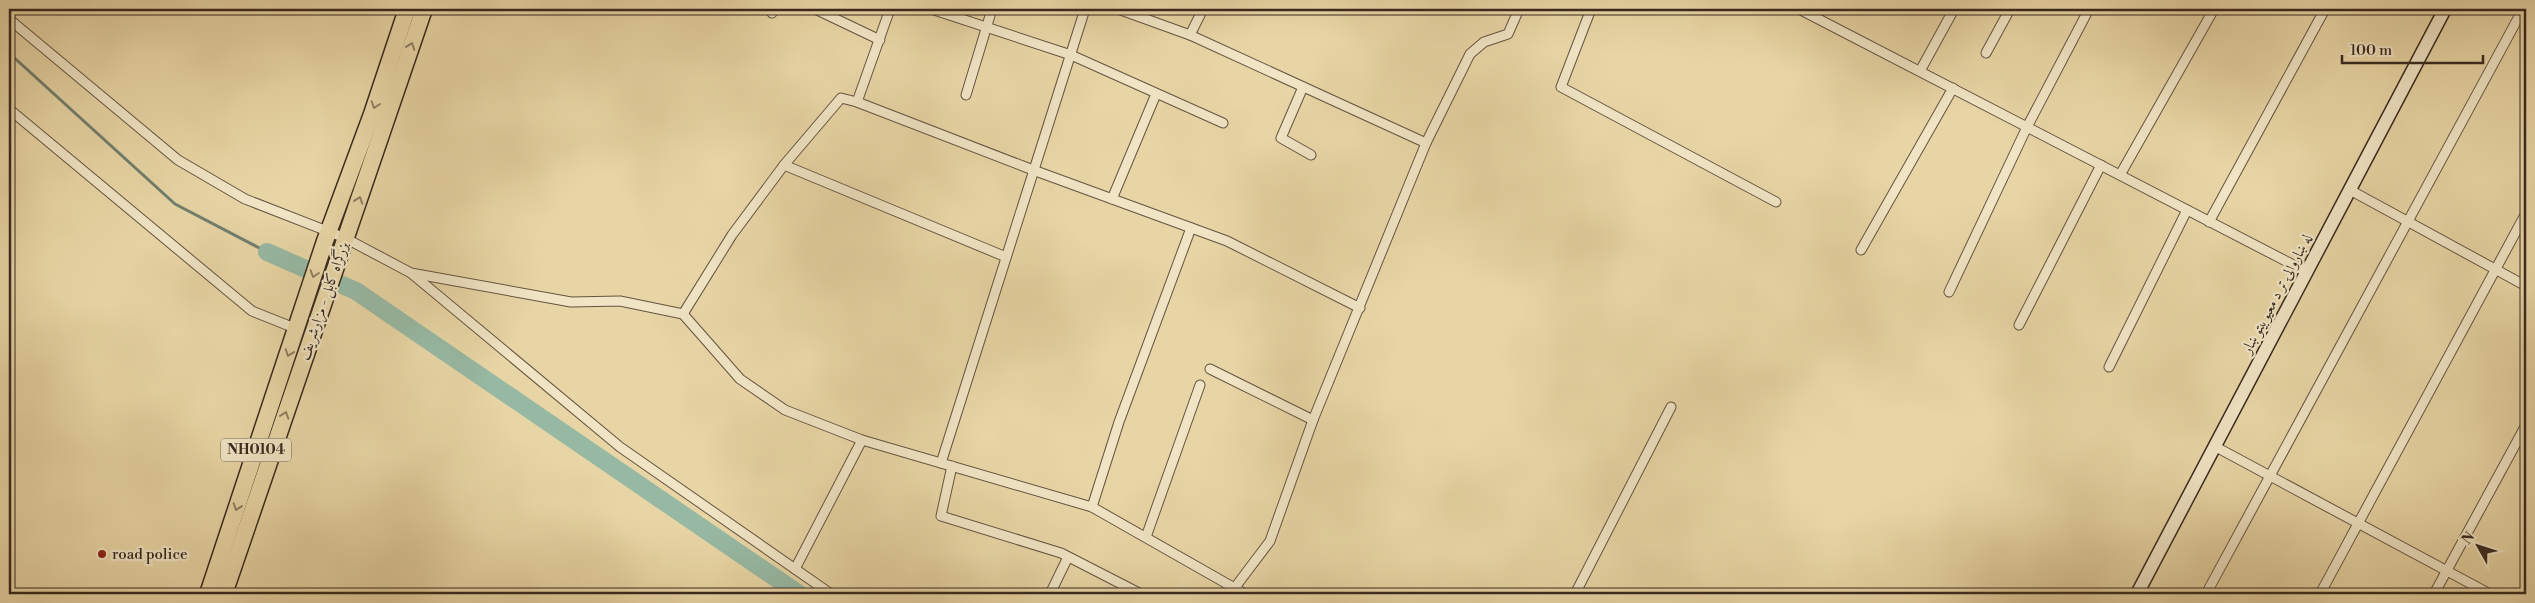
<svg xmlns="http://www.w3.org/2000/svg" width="2535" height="603" viewBox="0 0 2535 603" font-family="'Libre Bodoni',Amiri,serif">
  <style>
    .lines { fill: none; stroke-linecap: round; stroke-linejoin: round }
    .stream { stroke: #717f6f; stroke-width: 3 }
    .river { stroke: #97b9a4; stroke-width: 18 }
    .street-casing { stroke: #645441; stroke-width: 11 }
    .secondary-casing { stroke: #382920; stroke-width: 15 }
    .highway-casing { stroke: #382920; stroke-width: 19 }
    .street { stroke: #f0e4c4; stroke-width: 9 }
    .secondary { stroke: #f0e4c4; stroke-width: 12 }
    .highway { stroke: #e8d5a5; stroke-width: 16 }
    .oneway { stroke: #907f62 }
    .poi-dot { fill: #8f2418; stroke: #f0e4c4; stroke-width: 2 }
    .labels { text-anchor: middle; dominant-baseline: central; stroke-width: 4.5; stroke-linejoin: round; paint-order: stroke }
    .shield { fill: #f0e4c4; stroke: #6f6151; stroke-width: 1 }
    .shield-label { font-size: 14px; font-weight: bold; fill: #382920 }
    .street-label { font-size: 15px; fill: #382920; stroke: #f0e4c4 }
    .poi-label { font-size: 15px; fill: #382920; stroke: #f0e4c4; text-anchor: start }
  </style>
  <rect width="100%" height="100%" fill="#e8d5a5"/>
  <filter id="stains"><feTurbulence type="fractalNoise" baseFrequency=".004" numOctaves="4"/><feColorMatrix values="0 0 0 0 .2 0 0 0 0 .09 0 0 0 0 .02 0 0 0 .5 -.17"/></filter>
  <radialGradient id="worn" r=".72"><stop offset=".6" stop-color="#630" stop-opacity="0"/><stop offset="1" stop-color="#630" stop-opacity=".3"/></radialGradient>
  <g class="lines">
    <!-- stream -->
    <path class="stream" d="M9 53 175 204 267 252"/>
    <!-- river -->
    <path class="river" d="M267 252 356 291 799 594"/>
    <defs>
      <g id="street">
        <path d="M815 9 880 40"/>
        <path d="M931 9 1071 55 1223 123"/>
        <path d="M1118 9 1190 35 1426 143"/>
        <path d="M1591 9 1561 87 1776 202"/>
        <path d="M1799 9 2307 272"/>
        <path d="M772 13 775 9"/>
        <path d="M9 19 178 160 245 199 345 238 411 273 571 302 620 301 683 314 740 379 785 410 862 440 1092 507 1245 594"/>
        <path d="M1190 35 1203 9"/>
        <path d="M1986 53 2010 9"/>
        <path d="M1920 71 1954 9"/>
        <path d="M1303 87 1281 138 1311 155"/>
        <path d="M966 95 992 9"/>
        <path d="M857 102 890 9"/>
        <path d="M9 109 252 311 297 329"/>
        <path d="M784 165 1006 257"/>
        <path d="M2120 175 2214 9"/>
        <path d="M2350 190 2526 286"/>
        <path d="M1112 199 1156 94"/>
        <path d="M2209 222 2325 9"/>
        <path d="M1861 250 1953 88"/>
        <path d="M411 273 620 447 831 594"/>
        <path d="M1949 292 2027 127 2089 9"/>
        <path d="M683 314 732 235 784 165 841 98 857 102 1033 170 1227 241 1360 308"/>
        <path d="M2019 325 2101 165"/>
        <path d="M2109 367 2187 210"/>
        <path d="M1210 369 1313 420"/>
        <path d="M2216 447 2490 594"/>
        <path d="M941 463 1085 9"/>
        <path d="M952 466 941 516 1061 553 1141 594"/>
        <path d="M1092 507 1119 422 1191 228"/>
        <path d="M1146 537 1200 385"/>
        <path d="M795 569 862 440"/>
        <path d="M1050 594 1068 557"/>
        <path d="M1230 594 1270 541 1313 420 1426 143 1470 54 1484 42 1508 34 1519 9"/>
        <path d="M1575 594 1671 407"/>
        <path d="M2206 594 2523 9"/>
        <path d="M2320 594 2526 213"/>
        <path d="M2434 594 2526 425"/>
      </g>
      <path id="secondary" d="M2137 594 2445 9"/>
      <g id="highway">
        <path d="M208 594 325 241 372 114 407 9"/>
        <path d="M224 594 424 9"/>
      </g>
    </defs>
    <!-- street casing -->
    <use href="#street" class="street-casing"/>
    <!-- secondary casing -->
    <use href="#secondary" class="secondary-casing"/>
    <!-- highway casing -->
    <use href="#highway" class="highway-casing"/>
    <!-- street -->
    <use href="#street" class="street"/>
    <!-- secondary -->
    <use href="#secondary" class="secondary"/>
    <!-- highway -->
    <use href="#highway" class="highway"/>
  </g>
  <!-- one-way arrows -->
  <defs><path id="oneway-chevron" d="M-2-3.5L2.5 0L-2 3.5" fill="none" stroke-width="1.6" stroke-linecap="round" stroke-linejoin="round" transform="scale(1.25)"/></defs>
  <g class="oneway">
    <use href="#oneway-chevron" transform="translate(411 46) rotate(-71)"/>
    <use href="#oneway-chevron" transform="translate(375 105) rotate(108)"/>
    <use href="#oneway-chevron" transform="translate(359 200) rotate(-71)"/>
    <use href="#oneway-chevron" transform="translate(314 274) rotate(108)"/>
    <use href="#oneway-chevron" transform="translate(289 353) rotate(109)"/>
    <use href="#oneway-chevron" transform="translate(285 415) rotate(-71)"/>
    <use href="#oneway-chevron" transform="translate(237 507) rotate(109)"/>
  </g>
  <!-- markers -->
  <circle class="poi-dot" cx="102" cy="554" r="5"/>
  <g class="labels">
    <!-- shield labels -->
    <rect class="shield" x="221" y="438.5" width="70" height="23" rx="4"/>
    <g class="shield-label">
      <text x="256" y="450">NH0104</text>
    </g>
    <!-- street labels -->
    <g class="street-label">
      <text transform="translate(2277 294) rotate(-62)">له ښاروالۍ تر د معیوبیتو ښار</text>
      <text transform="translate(324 301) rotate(-71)">بزرگراه کابل - مزارشریف</text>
    </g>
    <!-- poi labels -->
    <g class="poi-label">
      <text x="112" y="554">road police</text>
    </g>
  </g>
  <!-- margin -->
  <rect width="2535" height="603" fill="none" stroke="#e8d5a5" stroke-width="30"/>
  <rect x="10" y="10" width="2515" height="583" fill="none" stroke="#382920" stroke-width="2.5"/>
  <rect x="15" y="15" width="2505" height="573" fill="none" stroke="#382920"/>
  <!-- north arrow -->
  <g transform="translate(2478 546) rotate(309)" stroke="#f0e4c4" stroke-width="4" paint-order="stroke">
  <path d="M0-4L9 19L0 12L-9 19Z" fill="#382920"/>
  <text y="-8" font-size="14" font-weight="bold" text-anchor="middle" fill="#382920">N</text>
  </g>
  <!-- scale -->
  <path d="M2342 55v8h141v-8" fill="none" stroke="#382920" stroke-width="2.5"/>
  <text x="2350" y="55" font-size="15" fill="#382920" stroke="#f0e4c4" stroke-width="4" paint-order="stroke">100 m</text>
  <rect width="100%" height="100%" filter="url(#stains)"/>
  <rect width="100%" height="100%" fill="url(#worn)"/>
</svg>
